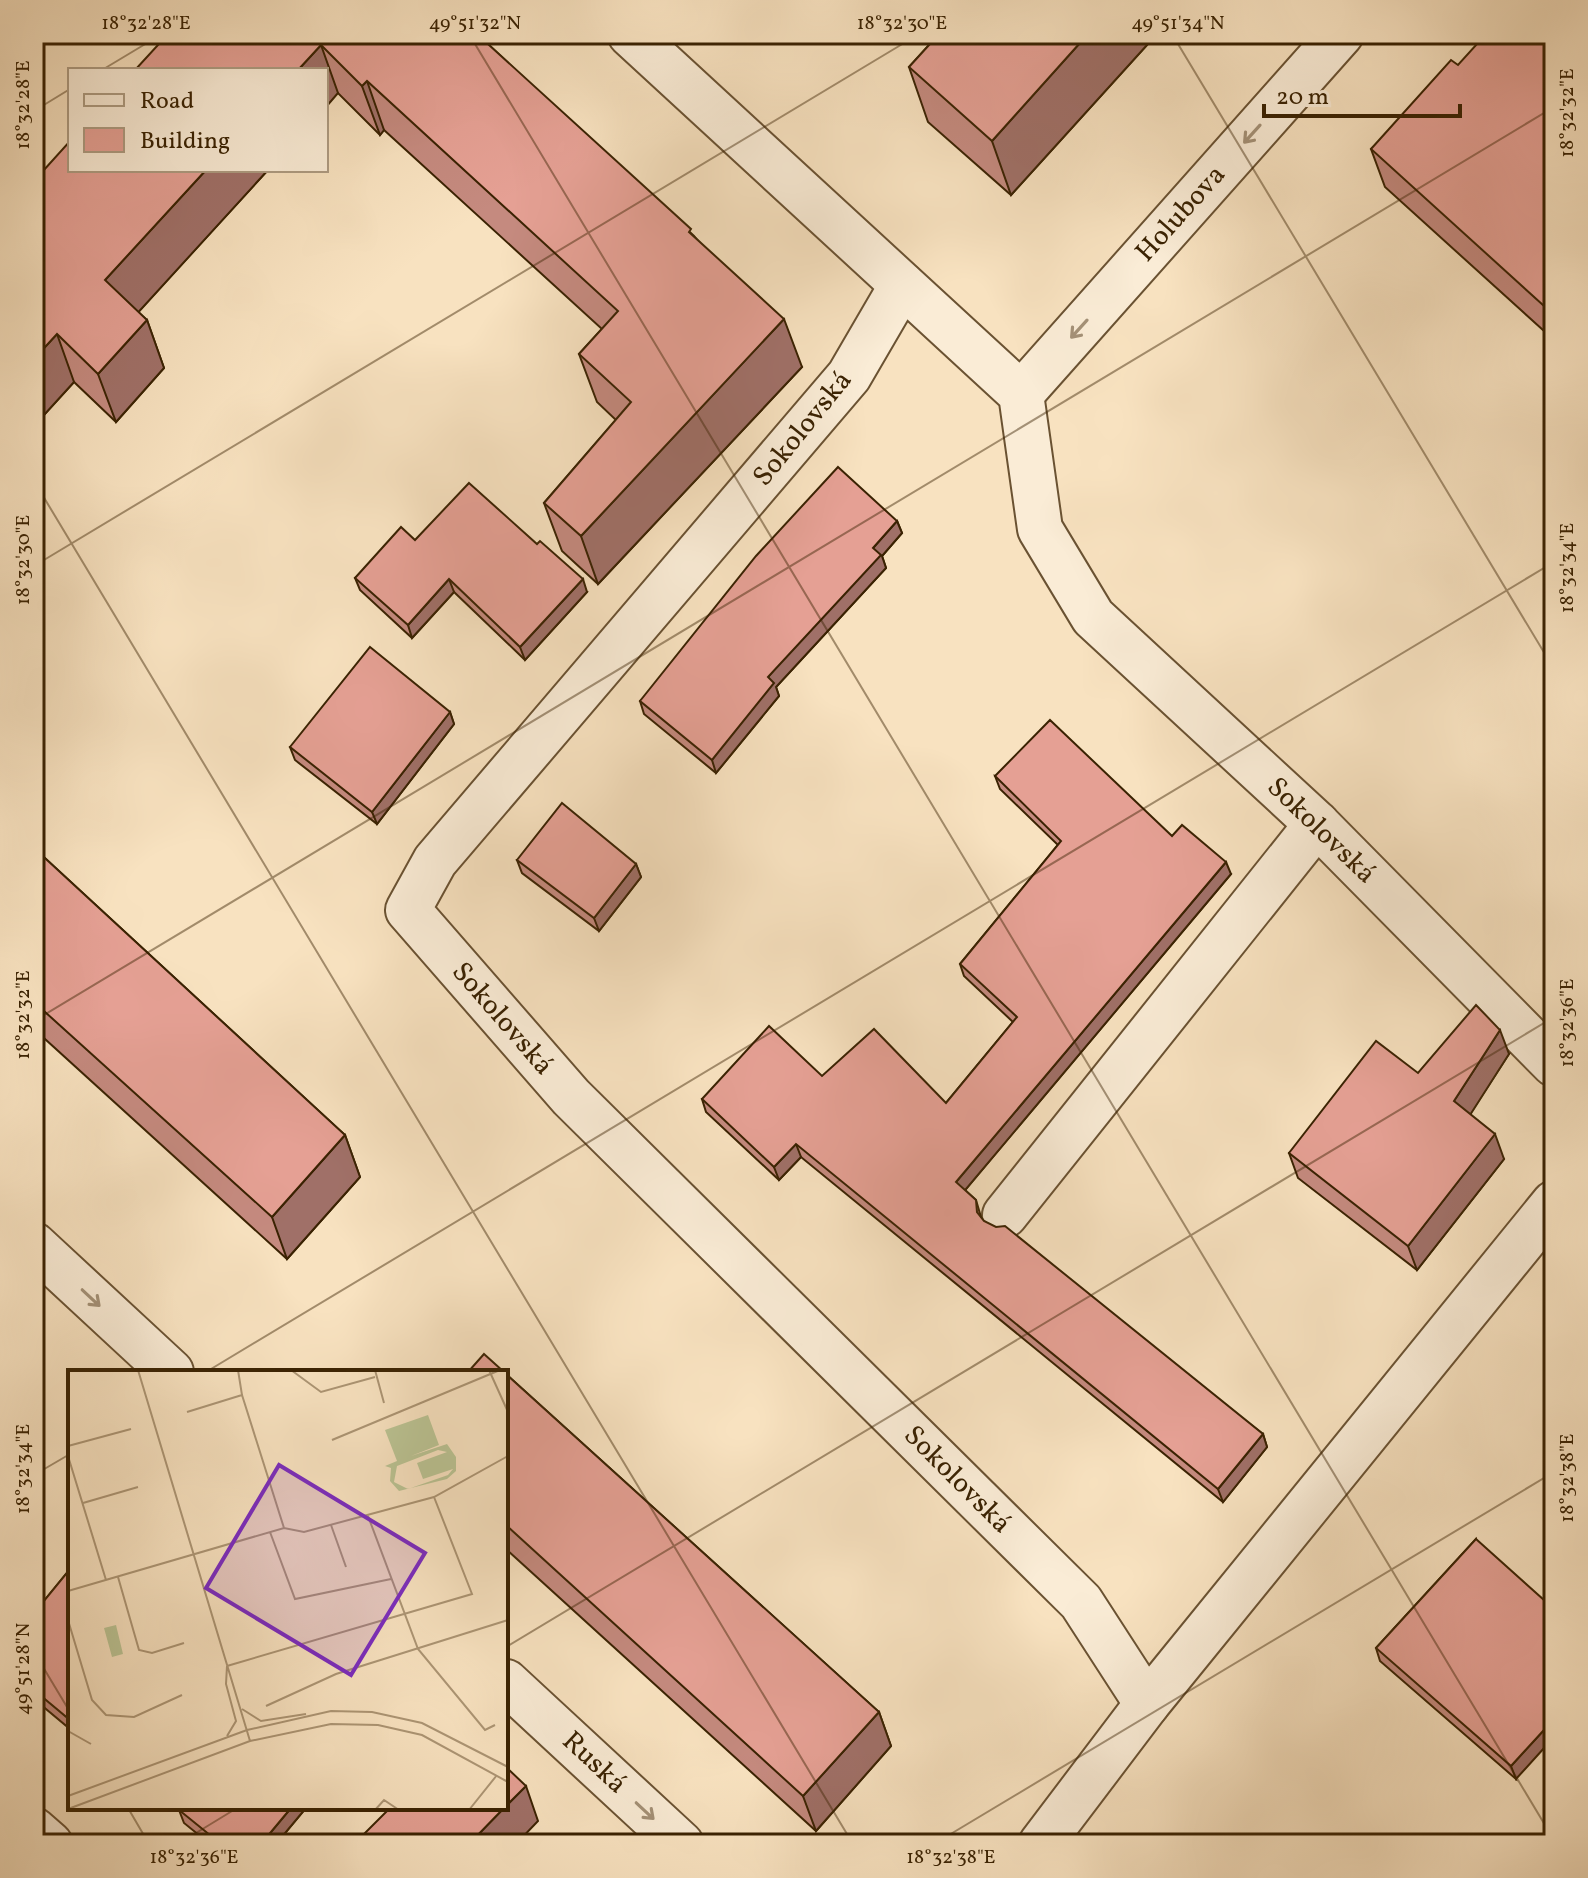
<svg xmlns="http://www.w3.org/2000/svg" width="1588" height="1878" viewBox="0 0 1588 1878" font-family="Vollkorn,serif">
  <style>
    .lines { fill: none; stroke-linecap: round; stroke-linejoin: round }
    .street-casing { stroke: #6a5232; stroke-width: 48 }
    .street { stroke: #faecd6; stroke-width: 44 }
    .wall { fill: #c58a7f; stroke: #3a2202; stroke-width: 2 }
    .shaded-wall { fill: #a07068; stroke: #3a2202; stroke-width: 2 }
    .building { fill: #e5a094; stroke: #3a2202; stroke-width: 2 }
    .oneway { stroke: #a49177 }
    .ticks { fill: none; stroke: #3a2202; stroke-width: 2; stroke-opacity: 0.45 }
    .labels { text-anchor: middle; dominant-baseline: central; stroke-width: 6; stroke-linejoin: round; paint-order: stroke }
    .street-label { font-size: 28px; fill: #3a2202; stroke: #faecd6 }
    .inset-road { fill: none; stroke: #ac9574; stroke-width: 2 }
    .view { fill: #7b2cbf; fill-opacity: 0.15; stroke: #7b2cbf; stroke-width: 4 }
    .inset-edge { fill: none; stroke: #3a2202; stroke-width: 4 }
    .neatline { fill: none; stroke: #3a2202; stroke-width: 3 }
    .ticks-label { font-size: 20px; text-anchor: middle; fill: #3a2202 }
  </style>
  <rect width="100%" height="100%" fill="#f8e2c0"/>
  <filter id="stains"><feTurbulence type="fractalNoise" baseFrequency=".0025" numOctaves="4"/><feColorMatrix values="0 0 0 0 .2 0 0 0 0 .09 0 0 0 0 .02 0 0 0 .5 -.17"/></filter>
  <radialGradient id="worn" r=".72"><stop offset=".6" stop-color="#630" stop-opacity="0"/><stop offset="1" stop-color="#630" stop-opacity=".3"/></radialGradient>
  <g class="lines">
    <defs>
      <g id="street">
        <path d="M630 34 1021 394 1040 529 1093 617 1317 824 1554 1064"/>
        <path d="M902 285 849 376 435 861 408 910 571 1097 1081 1602 1147 1704"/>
        <path d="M1021 394 1341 34"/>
        <path d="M1005 1215 1317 824"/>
        <path d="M34 1245 171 1372"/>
        <path d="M506 1682 681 1844"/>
        <path d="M34 1830 50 1844"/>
        <path d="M1041 1844 1147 1704 1554 1203"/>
      </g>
    </defs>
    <!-- street casing -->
    <use href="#street" class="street-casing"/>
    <!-- street -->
    <use href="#street" class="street"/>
  </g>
  <!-- wall -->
  <g class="wall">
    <path d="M168 34H477L694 236 802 367 598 584 562 551 544 503 616 420 597 402 579 354 602 329 384 130 380 135 338 93Z"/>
    <path d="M939 34H1157L1011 195 928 122 909 67Z"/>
    <path d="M1554 34V340L1385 187 1371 149 1458 65Z"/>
    <path d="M70 170H268L138 312 147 320 164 368 116 422 74 382 34 426V181Z"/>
    <path d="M897 521 902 533 882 556 886 568 776 687 779 696 716 773 644 714 640 701Z"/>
    <path d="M415 540 587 592 525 660 454 592 412 638 360 590 355 578Z"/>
    <path d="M450 712 454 724 377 824 295 760 290 747Z"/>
    <path d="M995 776 1172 836 1231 874 965 1190 976 1200 981 1217 984 1221 1263 1434 1267 1447 1223 1502 801 1157 779 1180 706 1112 702 1099 822 1076 946 1103 1013 1022 964 976 960 964 1058 845 1000 789Z"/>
    <path d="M34 848 345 1135 360 1177 287 1259 34 1029Z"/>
    <path d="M517 860 636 864 641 877 599 931 522 873Z"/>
    <path d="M1509 1054 1470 1114 1504 1159 1417 1270 1298 1178 1289 1153 1418 1073Z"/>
    <path d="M506 1374 879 1712 891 1746 816 1831 506 1549Z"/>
    <path d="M1476 1539 1516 1779 1380 1661 1376 1648Z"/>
    <path d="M70 1569V1729L34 1699V1613Z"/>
    <path d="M181 1808H306L276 1844H210L184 1823 179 1810Z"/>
  </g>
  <!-- shaded-wall -->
  <g class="shaded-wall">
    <path d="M1088 34H1157L1011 195 992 141Z"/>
    <path d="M321 45 338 93 326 107V70H298Z"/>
    <path d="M367 81 384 130 380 135 362 86Z"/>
    <path d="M1554 136V169L1545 145Z"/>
    <path d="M206 170H268L123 329 105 280Z"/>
    <path d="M784 319 802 367 598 584 581 536Z"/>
    <path d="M147 320 164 368 116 422 98 374Z"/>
    <path d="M57 334 74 382 34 426V359Z"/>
    <path d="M897 521 902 533 882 556 886 568 776 687 779 696 716 773 712 760 768 677 873 548Z"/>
    <path d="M449 579 454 592 412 638 408 625Z"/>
    <path d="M583 579 587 592 525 660 520 647Z"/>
    <path d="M450 712 454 724 377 824 372 812Z"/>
    <path d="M1226 862 1231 874 961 1195 956 1182Z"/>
    <path d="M636 864 641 877 599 931 594 918Z"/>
    <path d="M1500 1030 1509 1054 1463 1126 1454 1101Z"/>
    <path d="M1495 1134 1504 1159 1417 1270 1408 1246Z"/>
    <path d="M345 1135 360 1177 287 1259 272 1217Z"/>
    <path d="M796 1144 801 1157 779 1180 774 1167Z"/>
    <path d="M1263 1434 1267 1447 1223 1502 1218 1489Z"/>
    <path d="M879 1712 891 1746 816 1831 803 1796Z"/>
    <path d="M1554 1719V1737L1516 1779 1511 1766Z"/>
    <path d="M526 1786 538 1821 516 1844H469L504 1808H506V1806Z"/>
    <path d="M291 1808H306L276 1844H261Z"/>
  </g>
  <!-- building -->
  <g class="building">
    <path d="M168 34H477L691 229 689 232 784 319 581 536 544 503 631 402 579 354 618 311 367 81 362 86 321 45 298 70H135Z"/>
    <path d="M939 34H1088L992 141 909 67Z"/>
    <path d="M1486 34H1554V136L1545 145 1554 153V315L1371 149 1451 60 1458 65Z"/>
    <path d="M70 141V170H206L105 280 147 320 98 374 57 334 34 359V181Z"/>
    <path d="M838 467 897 521 873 548 881 555 768 677 774 683 712 760 640 701 756 556Z"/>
    <path d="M469 483 537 544 540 541 583 579 520 647 449 579 408 625 355 578 401 527 415 540Z"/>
    <path d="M370 647 450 712 372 812 290 747Z"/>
    <path d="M1050 720 1172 836 1182 825 1226 862 956 1182 976 1200 977 1212 984 1221 996 1227 1005 1226 1263 1434 1218 1489 796 1144 774 1167 702 1099 769 1026 822 1076 874 1029 946 1103 1017 1017 960 964 1061 841 995 776Z"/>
    <path d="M562 803 636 864 594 918 517 860Z"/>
    <path d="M34 848 345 1135 272 1217 34 1002Z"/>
    <path d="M1476 1005 1500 1030 1454 1101 1495 1134 1408 1246 1289 1153 1376 1041 1418 1073Z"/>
    <path d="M484 1354 504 1372H468Z"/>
    <path d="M506 1374 879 1712 803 1796 506 1525Z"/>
    <path d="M1476 1539 1554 1609V1719L1511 1766 1376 1648Z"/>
    <path d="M70 1569V1720L34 1690V1613Z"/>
    <path d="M506 1767 526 1786 506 1806Z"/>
    <path d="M181 1808H291L261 1844H221L179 1810Z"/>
    <path d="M390 1808H504L469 1844H354Z"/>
  </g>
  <!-- one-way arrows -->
  <defs><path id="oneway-shaft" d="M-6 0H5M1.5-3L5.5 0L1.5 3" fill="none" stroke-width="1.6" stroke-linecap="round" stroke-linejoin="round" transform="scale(2)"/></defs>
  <g class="oneway">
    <use href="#oneway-shaft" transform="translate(1252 134) rotate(132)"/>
    <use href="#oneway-shaft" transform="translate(1079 329) rotate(132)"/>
    <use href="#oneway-shaft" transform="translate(91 1298) rotate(43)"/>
    <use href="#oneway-shaft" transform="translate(645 1811) rotate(43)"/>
  </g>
  <!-- ticks -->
  <path class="ticks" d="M469 34 1554 1840M1172 34 1554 669M102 70 162 34M34 111 70 89M34 481 853 1844M34 566 919 34M34 1021 1554 107M206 1372 1554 562M34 1475 70 1454M506 1647 1554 1017M34 1652 70 1712M128 1808 149 1844M178 1844 237 1808M934 1844 1554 1472"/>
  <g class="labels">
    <!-- street labels -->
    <g class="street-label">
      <text transform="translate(1181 214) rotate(-48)">Holubova</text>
      <text transform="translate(803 429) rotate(-51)">Sokolovská</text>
      <text transform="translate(1321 831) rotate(44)">Sokolovská</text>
      <text transform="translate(502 1019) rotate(49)">Sokolovská</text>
      <text transform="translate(957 1480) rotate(45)">Sokolovská</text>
      <text transform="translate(594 1763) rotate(43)">Ruská</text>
    </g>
  </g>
  <!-- overview -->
  <g transform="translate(68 1370)">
    <rect width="440" height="440" fill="#f8e2c0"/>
    <path d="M360 45 371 75 343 86 379 74 388 87V101L379 109 331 121 322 111 323 98 317 96 329 91 317 60ZM370 80 379 82 349 93 355 109 385 99 380 105 340 119 326 112 329 96ZM48 255 55 284 44 287 36 258Z" fill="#bbc494" fill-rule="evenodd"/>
    <path class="inset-road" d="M70 0 182 371M223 0 253 22 307 7M307 0 316 33M421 0 440 42M174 25 216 158M119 42 174 25 170 0M264 70 432 0M0 76 63 59M0 86 38 210M15 133 70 117M300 146 350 279 417 360 427 355M263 155 278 197M202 162 227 229 323 209M50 207 71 280 84 283 116 273M0 221 216 158 236 162 366 127 440 86M0 250 24 330 38 345 66 347 114 325M159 296 404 224 366 127M198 336 268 304 440 250M174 339 193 351 238 344M0 361 23 374M159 366 168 351 158 314 159 296M0 426 179 360 263 341 304 342 354 353 440 397M0 439 182 371 263 354 310 355 354 365 440 412M307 440 316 430 331 440M401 440 429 405"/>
    <path class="view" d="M211 95 357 183 283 305 138 218Z"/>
    <rect width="440" height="440" class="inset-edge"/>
  </g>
  <!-- margin -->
  <rect width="1588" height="1878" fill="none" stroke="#f8e2c0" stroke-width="88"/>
  <!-- legend -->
  <rect x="68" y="68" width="260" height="104" fill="#faecd6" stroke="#ad9b81" stroke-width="2"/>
  <rect x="84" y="94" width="40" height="12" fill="#faecd6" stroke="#ad9b81" stroke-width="2"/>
  <text x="140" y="108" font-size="24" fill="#3a2202">Road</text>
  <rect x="84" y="128" width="40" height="24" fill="#e5a094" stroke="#ad9b81" stroke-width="2"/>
  <text x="140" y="148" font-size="24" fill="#3a2202">Building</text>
  <!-- scale -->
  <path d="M1264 104v12h196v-12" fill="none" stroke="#3a2202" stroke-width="4"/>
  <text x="1276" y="104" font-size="24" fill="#3a2202" stroke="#faecd6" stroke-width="6" paint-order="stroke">20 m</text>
  <rect x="44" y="44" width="1500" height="1790" class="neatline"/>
  <g class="ticks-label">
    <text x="146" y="29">18°32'28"E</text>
    <text x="475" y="29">49°51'32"N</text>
    <text x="902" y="29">18°32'30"E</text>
    <text x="1178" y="29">49°51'34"N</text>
    <text transform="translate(22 105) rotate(-90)" y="7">18°32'28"E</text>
    <text transform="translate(1566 113) rotate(-90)" y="7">18°32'32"E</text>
    <text transform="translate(22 560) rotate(-90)" y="7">18°32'30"E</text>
    <text transform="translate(1566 568) rotate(-90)" y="7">18°32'34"E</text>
    <text transform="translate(22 1015) rotate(-90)" y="7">18°32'32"E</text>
    <text transform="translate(1566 1023) rotate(-90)" y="7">18°32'36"E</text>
    <text transform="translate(22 1469) rotate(-90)" y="7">18°32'34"E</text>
    <text transform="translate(1566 1478) rotate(-90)" y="7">18°32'38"E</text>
    <text transform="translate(22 1669) rotate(-90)" y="7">49°51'28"N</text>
    <text x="194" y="1863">18°32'36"E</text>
    <text x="951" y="1863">18°32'38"E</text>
  </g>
  <rect width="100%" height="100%" filter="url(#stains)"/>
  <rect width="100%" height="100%" fill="url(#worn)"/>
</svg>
